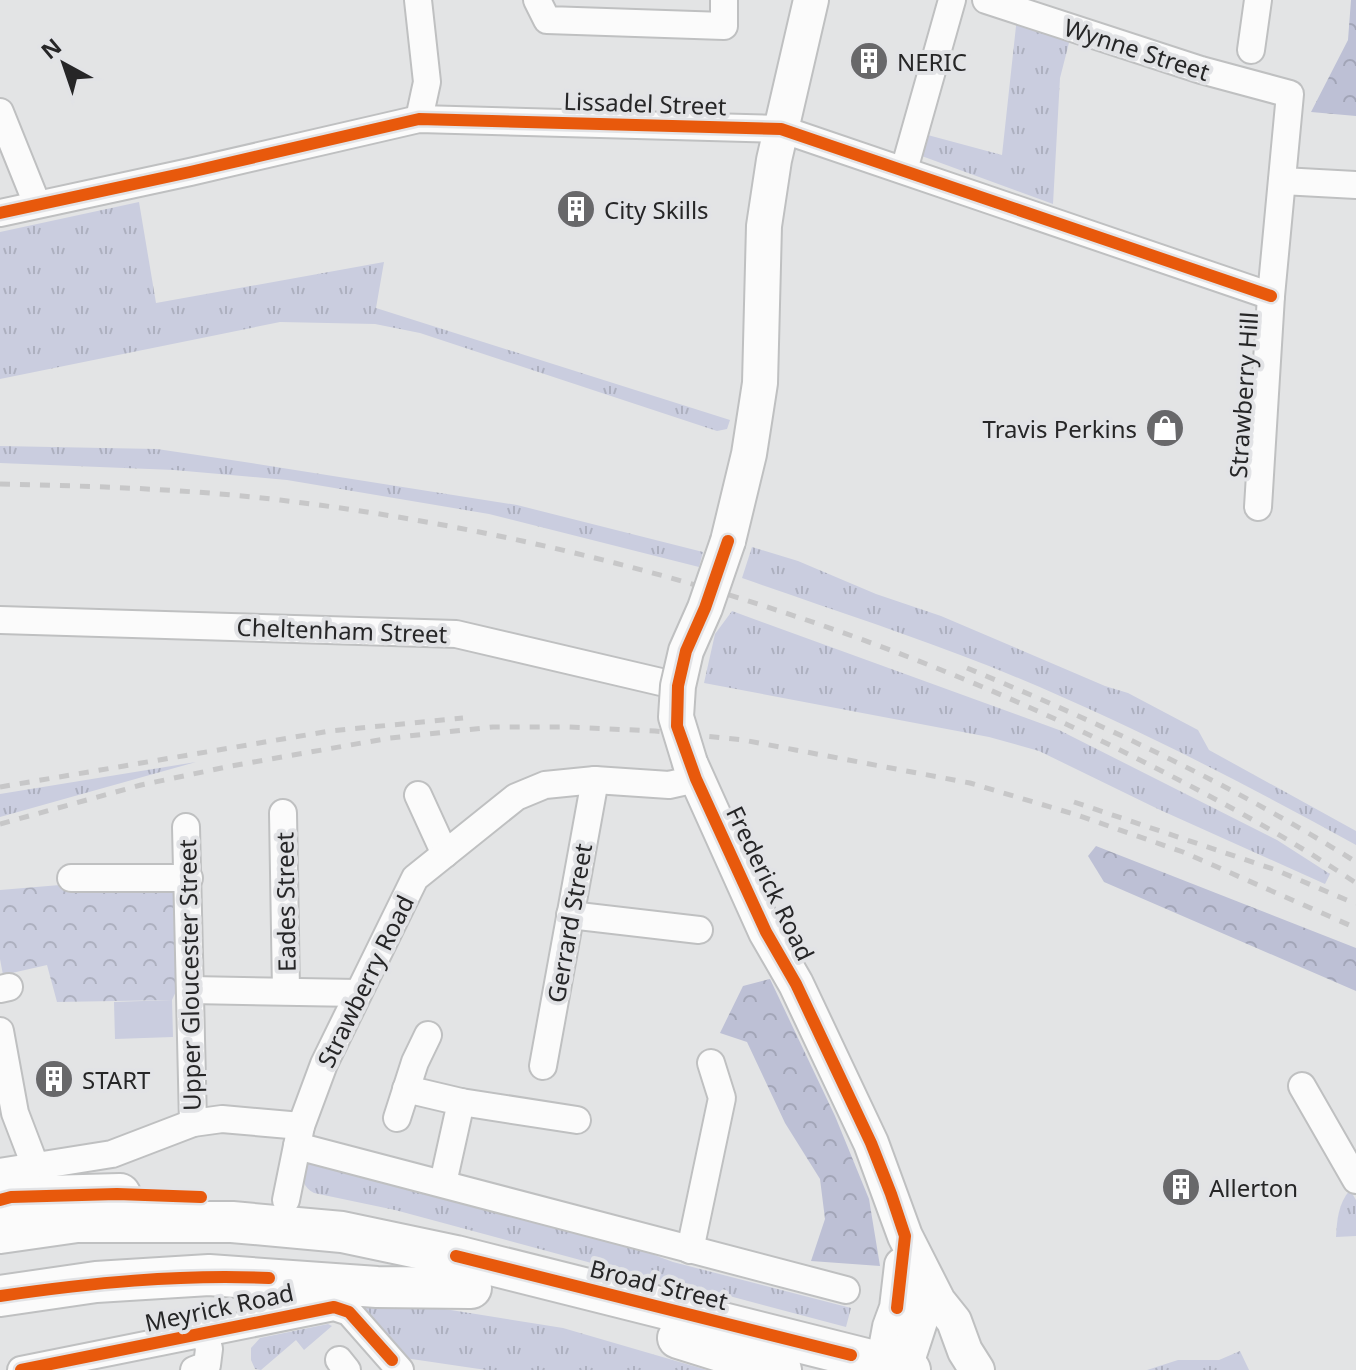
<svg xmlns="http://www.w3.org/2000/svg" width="1356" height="1370" viewBox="0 0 1356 1370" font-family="'Noto Sans',sans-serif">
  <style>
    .grass { fill: url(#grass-tufts) }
    .forest { fill: url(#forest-crowns) }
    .park { fill: url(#park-crowns) }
    .garden { fill: #cacddf }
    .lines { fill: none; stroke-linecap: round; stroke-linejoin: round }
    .minor-casing { stroke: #bfc0c1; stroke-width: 30 }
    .major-casing { stroke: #bfc0c1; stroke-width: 38 }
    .highway-casing { stroke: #bfc0c1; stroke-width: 44 }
    .minor { stroke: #fbfbfb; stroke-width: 26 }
    .major { stroke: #fbfbfb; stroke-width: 34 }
    .highway { stroke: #fbfbfb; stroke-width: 40 }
    .rail { stroke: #c7c7c8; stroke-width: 5; stroke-dasharray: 10 10; stroke-linecap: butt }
    .major-bridge-casing { stroke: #bfc0c1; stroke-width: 38; stroke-linecap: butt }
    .major-bridge { stroke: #fbfbfb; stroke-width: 34 }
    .cycleway-casing { stroke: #e2e3e6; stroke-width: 17 }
    .cycleway { stroke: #e8590c; stroke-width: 12 }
    .labels { text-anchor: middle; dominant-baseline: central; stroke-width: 8; stroke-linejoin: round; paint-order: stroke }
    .street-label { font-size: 24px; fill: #262627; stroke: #e2e3e6 }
    .poi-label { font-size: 24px; fill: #262627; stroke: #e2e3e6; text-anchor: start }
  </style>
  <defs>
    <pattern id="grass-tufts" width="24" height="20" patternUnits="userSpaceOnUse" patternTransform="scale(2)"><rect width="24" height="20" fill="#cacddf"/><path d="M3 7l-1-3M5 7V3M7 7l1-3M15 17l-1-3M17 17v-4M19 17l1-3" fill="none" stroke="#adb0bf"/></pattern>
    <pattern id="forest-crowns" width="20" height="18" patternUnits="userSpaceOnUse" patternTransform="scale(2)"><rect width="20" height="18" fill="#bdc0d5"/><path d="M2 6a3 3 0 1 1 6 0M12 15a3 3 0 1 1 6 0" fill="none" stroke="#a2a5b7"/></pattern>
    <pattern id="park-crowns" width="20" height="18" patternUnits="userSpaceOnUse" patternTransform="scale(2)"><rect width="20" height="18" fill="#cacddf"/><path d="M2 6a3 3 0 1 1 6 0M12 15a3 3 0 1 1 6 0" fill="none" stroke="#adb0bf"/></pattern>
  </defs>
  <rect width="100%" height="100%" fill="#e3e4e5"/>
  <!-- grass -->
  <g class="grass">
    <path d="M1017 17 1071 35 1060 78 1053 204 919 155 924 134 1002 155Z"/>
    <path d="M139 202 156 303 384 262 376 308 730 420 727 429 717 431 420 333 375 324 280 322 0 379V232Z"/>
    <path d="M0 446 157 449 238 461 517 505 703 552 699 567 489 514 287 480 174 470 0 463Z"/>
    <path d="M752 547 798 561 876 594 941 616 1105 686 1128 693 1198 730 1209 750 1356 831V845C1237 779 1115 717 989 666 908 634 824 607 742 578Z"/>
    <path d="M732 611 1059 730 1277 840 1330 874 1325 884 1158 809 1039 751 989 737 704 683 715 634Z"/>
    <path d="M196 762 0 817V794Z"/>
    <path d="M302 1159 625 1244 673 1262 851 1308 846 1327 688 1285 636 1275 395 1210 314 1193C300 1186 302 1174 302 1159Z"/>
    <path d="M1350 1190 1356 1200V1236L1336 1237C1337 1220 1338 1204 1350 1190Z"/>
    <path d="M346 1298H376L563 1328 707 1370H486L398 1357Z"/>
    <path d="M328 1324 332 1326 304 1350 296 1340 261 1370 255 1369 251 1360V1348L260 1338Z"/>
    <path d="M1240 1351 1249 1370H1147L1178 1360H1219Z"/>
  </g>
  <!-- forest -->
  <g class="forest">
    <path d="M1351 0H1356V116L1311 112 1348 40Z"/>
    <path d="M1096 846 1356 948V991L1104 882 1088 856Z"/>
    <path d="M770 979 835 1116 869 1199 880 1266 811 1261 825 1219 820 1179 785 1123 747 1042 720 1033 743 986Z"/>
  </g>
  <!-- park -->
  <path class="park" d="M72 884H179L183 976 172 1000 57 1002 47 965 3 975 0 959V890Z"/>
  <!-- garden -->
  <path class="garden" d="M172 1000 173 1037 115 1039 114 1002Z"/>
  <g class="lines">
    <defs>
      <g id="minor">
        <path d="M418 0 427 82 419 119"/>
        <path d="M537 0 547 20 724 26V0"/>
        <path d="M986 0 1201 70 1290 94 1271 296 1258 507"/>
        <path d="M1251 50 1258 0"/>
        <path d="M0 112 37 204"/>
        <path d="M904 170 952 0"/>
        <path d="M1282 181 1356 185"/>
        <path d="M0 213 190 172 419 119 781 129 1271 296"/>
        <path d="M0 620 456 634 678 686"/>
        <path d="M418 795 445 854"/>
        <path d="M283 813 286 991"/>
        <path d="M186 827 193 1123"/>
        <path d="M71 878H189"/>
        <path d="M570 915 699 930"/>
        <path d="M0 989 9 987"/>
        <path d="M191 990 358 993"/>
        <path d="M0 1031 15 1113 36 1168"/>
        <path d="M543 1066 595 780"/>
        <path d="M1302 1086 1356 1180"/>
        <path d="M406 1089 461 1102 443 1183"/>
        <path d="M461 1102 577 1120"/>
        <path d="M397 1118 415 1062 428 1035"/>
        <path d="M297 1146 846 1290"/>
        <path d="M0 1172 112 1154 193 1123 222 1119 301 1126"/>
        <path d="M286 1200 301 1126 324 1064 415 878 516 797 545 785 595 780 669 785 696 779"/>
        <path d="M690 1250 722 1098 711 1063"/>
        <path d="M339 1360 347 1370"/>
        <path d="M21 1370 334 1307 349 1312 400 1370"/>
        <path d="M194 1370 207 1365 209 1349 205 1332"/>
      </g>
      <g id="major">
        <path d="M728 541 749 454 760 383 764 226 774 160 811 0"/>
        <path d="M690 763 766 932 796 984 871 1143 905 1236 938 1301 954 1321 965 1351 977 1370"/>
        <path d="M882 1370 890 1327 897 1308 902 1265"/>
        <path d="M904 1370 921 1318 912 1272"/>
      </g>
      <g id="highway">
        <path d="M0 1200 11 1197 120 1194"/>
        <path d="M0 1233 77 1222H232L342 1232 456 1256 910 1370"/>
        <path d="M0 1296 96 1282 209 1275 377 1287 471 1288"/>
        <path d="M678 1338 781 1370"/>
      </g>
    </defs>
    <!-- minor casing -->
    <use href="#minor" class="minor-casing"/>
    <!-- major casing -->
    <use href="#major" class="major-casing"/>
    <!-- highway casing -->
    <use href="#highway" class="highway-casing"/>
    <!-- minor -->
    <use href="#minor" class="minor"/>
    <!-- major -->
    <use href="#major" class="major"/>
    <!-- highway -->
    <use href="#highway" class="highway"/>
    <!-- rail -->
    <g class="rail">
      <path d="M0 484C93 486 187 489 280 500 570 535 857 620 1118 749 1200 790 1280 832 1356 883"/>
      <path d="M967 668C1102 724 1233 785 1356 862"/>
      <path d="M0 787 330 731 463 718"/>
      <path d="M1074 802 1276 870 1356 904"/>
      <path d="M0 824 141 785 231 766 390 738 493 727H567L655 731 743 740 970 783 1077 815 1183 852 1356 928"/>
    </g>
    <defs>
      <path id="major-bridge" d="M690 763 676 717 678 686 686 651 705 608 728 541"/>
    </defs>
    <!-- major-bridge casing -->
    <use href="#major-bridge" class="major-bridge-casing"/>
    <!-- major-bridge -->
    <use href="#major-bridge" class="major-bridge"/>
    <defs>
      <g id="cycleway">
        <path d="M0 213 190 172 419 119 781 129 1271 296"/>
        <path d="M728 541 705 608 686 651 678 686 677 726 696 779 766 932 796 984 871 1143 891 1194 905 1236 897 1308"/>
        <path d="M0 1200 11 1197 117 1194 201 1197"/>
        <path d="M456 1256 851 1355"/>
        <path d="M0 1296C90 1283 178 1274 269 1278"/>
        <path d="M21 1370 334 1307 349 1312 392 1360"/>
      </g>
    </defs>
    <!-- cycleway casing -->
    <use href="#cycleway" class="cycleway-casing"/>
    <!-- cycleway -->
    <use href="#cycleway" class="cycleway"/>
  </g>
  <!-- icons -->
  <defs>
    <symbol id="building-disc" viewBox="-11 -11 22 22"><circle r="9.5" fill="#68686a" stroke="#e2e3e6"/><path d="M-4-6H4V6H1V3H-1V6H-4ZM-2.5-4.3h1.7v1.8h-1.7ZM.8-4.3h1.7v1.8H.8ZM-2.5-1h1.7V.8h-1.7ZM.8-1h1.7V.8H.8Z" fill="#fff"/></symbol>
    <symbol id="shop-disc" viewBox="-11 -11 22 22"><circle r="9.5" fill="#68686a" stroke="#e2e3e6"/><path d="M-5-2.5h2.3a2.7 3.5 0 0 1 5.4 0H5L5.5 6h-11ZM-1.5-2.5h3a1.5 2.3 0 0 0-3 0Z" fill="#fff"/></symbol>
  </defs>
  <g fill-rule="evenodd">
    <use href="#building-disc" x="847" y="39" width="44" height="44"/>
    <use href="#building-disc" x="554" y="187" width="44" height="44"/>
    <use href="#shop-disc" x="1143" y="406" width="44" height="44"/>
    <use href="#building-disc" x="32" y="1057" width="44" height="44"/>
    <use href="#building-disc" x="1159" y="1165" width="44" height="44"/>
  </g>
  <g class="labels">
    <!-- street labels -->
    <g class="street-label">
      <text transform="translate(1137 49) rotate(18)">Wynne Street</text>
      <text transform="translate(645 103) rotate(2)">Lissadel Street</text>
      <text transform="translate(1243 395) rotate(-86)">Strawberry Hill</text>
      <text transform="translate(342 630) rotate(2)">Cheltenham Street</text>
      <text transform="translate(771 883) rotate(64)">Frederick Road</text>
      <text transform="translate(285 902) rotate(-91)">Eades Street</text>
      <text transform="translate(569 923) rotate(-80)">Gerrard Street</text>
      <text transform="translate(189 975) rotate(-91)">Upper Gloucester Street</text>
      <text transform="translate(365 981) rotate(-64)">Strawberry Road</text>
      <text transform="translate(659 1284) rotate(14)">Broad Street</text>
      <text transform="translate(219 1307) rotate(-12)">Meyrick Road</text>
    </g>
    <!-- poi labels -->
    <g class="poi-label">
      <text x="897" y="61">NERIC</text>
      <text x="604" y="209">City Skills</text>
      <text x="1137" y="428" text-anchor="end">Travis Perkins</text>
      <text x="82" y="1079">START</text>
      <text x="1209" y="1187">Allerton</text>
    </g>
  </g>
  <!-- north arrow -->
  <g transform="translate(64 64) rotate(320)" stroke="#e2e3e6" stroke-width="6" paint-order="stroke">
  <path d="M0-6L14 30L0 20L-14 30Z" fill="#262627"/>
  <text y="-12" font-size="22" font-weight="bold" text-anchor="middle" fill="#262627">N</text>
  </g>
</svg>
